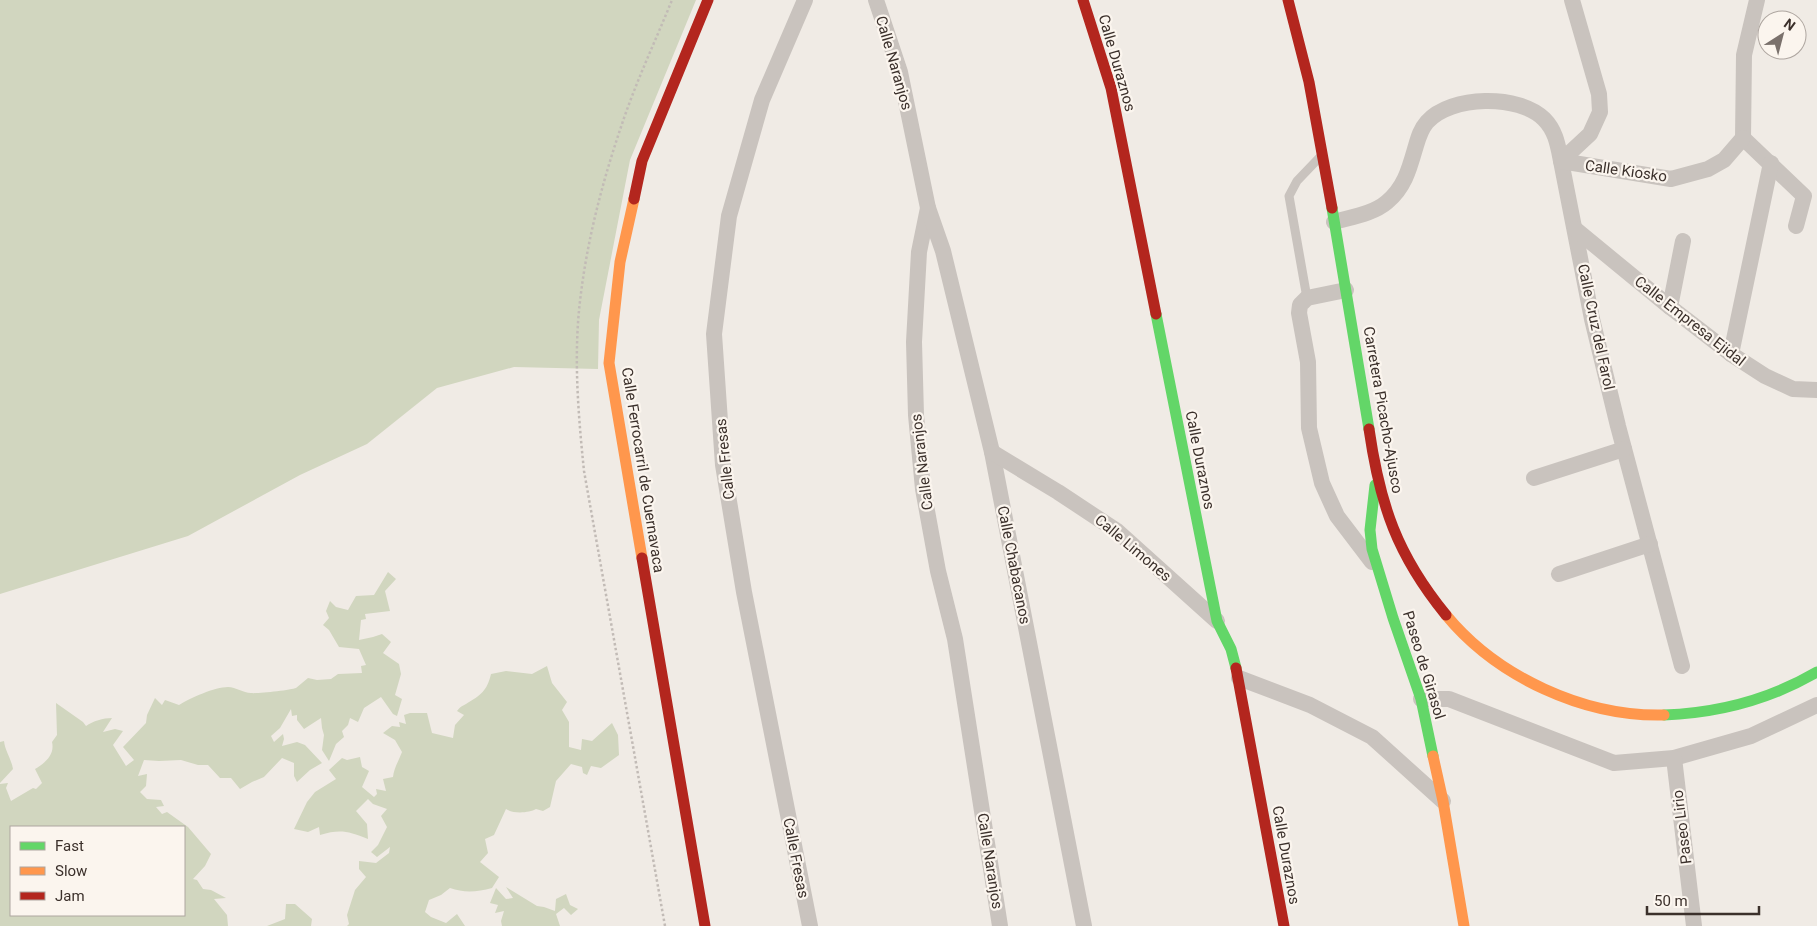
<svg xmlns="http://www.w3.org/2000/svg" width="1817" height="926" viewBox="0 0 1817 926" font-family="Roboto,sans-serif">
  <style>
    .green { fill: #d1d6bf; fill-rule: evenodd }
    .lines { fill: none; stroke-linecap: round; stroke-linejoin: round }
    .path { stroke: #c2bbb6; stroke-width: 2.5; stroke-dasharray: 2.5 2.5; stroke-linecap: butt }
    .lane { stroke: #c9c3be; stroke-width: 9 }
    .street { stroke: #c9c3be; stroke-width: 16 }
    .fast { stroke: #63d668; stroke-width: 11 }
    .slow { stroke: #ff974d; stroke-width: 11 }
    .jam { stroke: #b3261e; stroke-width: 11 }
    .labels { text-anchor: middle; dominant-baseline: central; stroke-width: 4.5; stroke-linejoin: round; paint-order: stroke }
    .street-label { font-size: 15px; fill: #3b302b; stroke: #fbf5ee }
  </style>
  <rect width="100%" height="100%" fill="#f0ebe5"/>
  <!-- green -->
  <g class="green">
    <path d="M0 0H696L630 160 599 320 598 369 514 367 437 388 367 444 300 475 188 536 0 594Z"/>
    <path d="M388 572 396 579 385 591 390 611 365 614 366 619 361 620 359 640 373 637 382 634 391 642 383 653 399 664 401 674 395 695 402 699 397 716 393 714 381 697 364 708 358 722 350 718 348 725 342 731 344 737 336 744 329 761 322 750 324 735 322 728 321 718 304 729 297 720V715L292 716 291 709 280 728 271 736 274 742 283 734 284 739 282 746 297 742 305 745 322 763 310 770 297 782 294 776V763L282 758 264 777 252 782 240 789 231 778H220L208 765H198L181 760 159 761 144 760 138 776 147 774 146 786 140 792 147 799 161 800 164 806 156 807 162 814 167 812 188 827 211 854 205 866 193 879 197 880 203 889 211 890 226 898 214 899 227 915 228 926H0V784L8 783 6 788 11 801 33 788 36 789 42 783 35 769C45 763 55 755 52 742L57 735 56 703 83 722 86 726C93 721 103 718 112 718L103 732 115 729 123 731 113 745 126 766 134 760 123 747 146 723 147 715 155 698 162 705 165 700 179 705C190 698 215 687 228 687 236 687 243 693 251 693 256 694 291 690 296 688 300 685 304 681 308 678L317 680 331 679 338 674 362 673 361 666 366 665 359 649 339 647 329 630 323 625 329 618 326 611 330 601 336 607 348 610 356 596 374 595ZM11 827H184V915H11Z"/>
    <path d="M547 666 552 683 567 702 562 710 569 722V747L581 750 582 739 592 741 612 723 618 735 619 755 601 768 591 766 587 775 583 773 582 767 571 764 556 781 550 807 543 811 536 809C529 813 513 814 506 809L494 835 485 839 488 853 480 862 499 877 492 888C477 892 464 893 450 888L441 895 429 900 425 912 431 917 446 923 457 914 465 926H347L349 924 347 915 355 890 366 877 359 869V861L376 863 389 853 390 847 377 857 371 852 378 845 387 827 381 816 387 809 373 804 368 799 356 811 367 824 368 839C348 831 340 829 320 835L319 827 308 832 294 829 307 802 315 792 336 779 329 770 342 758 347 760 360 757 362 767 369 771 362 787 374 797 377 794 376 789 386 791 383 779 393 777C394 768 399 760 402 752L395 740 383 733 392 726 400 727 399 722 406 724 404 715 410 713H427L432 733 453 738 455 725 464 715 457 711C460 707 462 706 466 704 481 695 487 691 491 674L506 671 532 674Z"/>
    <path d="M4 741C5 751 11 758 13 769L0 783V742Z"/>
    <path d="M506 887 537 906 544 907 555 911 556 899 566 894 570 905 578 909 571 915 564 908 556 914 560 926H502L501 921 504 911 495 913 498 905 490 903 496 888 506 899 513 898Z"/>
    <path d="M286 904H295L312 919 311 926H267L285 919Z"/>
  </g>
  <g class="lines">
    <!-- path -->
    <path class="path" d="M665 926 584 471C578 412 573 352 581 293 588 237 603 180 621 127 635 84 655 42 672 0"/>
    <!-- lane -->
    <path class="lane" d="M1307 298 1289 196 1297 181 1319 158"/>
    <!-- street -->
    <g class="street">
      <path d="M805 0 762 100 729 216 714 334 723 465 744 592 810 926"/>
      <path d="M876 0 900 72 928 208 919 252 914 342 916 415 923 489 938 571 955 639 1000 926"/>
      <path d="M1572 0 1599 94 1600 112 1590 134 1561 161 1592 319 1618 426 1682 666"/>
      <path d="M1743 138 1744 55 1757 0"/>
      <path d="M1743 138 1804 196 1796 226"/>
      <path d="M928 208 943 251 992 452 1084 926"/>
      <path d="M1334 222C1351 217 1373 214 1387 202 1404 188 1409 170 1415 149 1418 139 1420 130 1427 122 1451 95 1519 94 1544 119 1556 131 1558 146 1561 161L1671 179 1708 169 1724 160 1743 138"/>
      <path d="M1575 229 1670 307 1731 354 1765 376 1793 389 1817 390"/>
      <path d="M1346 290 1307 298 1300 305 1299 313 1308 362 1309 428 1322 483 1337 516 1372 562"/>
      <path d="M1670 307 1683 241"/>
      <path d="M1731 354 1771 163"/>
      <path d="M992 452 1058 492 1117 531 1217 621"/>
      <path d="M1534 478 1624 449"/>
      <path d="M1559 574 1650 544"/>
      <path d="M1239 678 1310 705 1372 737 1443 801"/>
      <path d="M1421 699H1449L1614 763 1674 758 1751 736 1817 705"/>
      <path d="M1674 758 1694 926"/>
    </g>
    <!-- fast -->
    <g class="fast">
      <path d="M1332 208 1369 429"/>
      <path d="M1156 314 1217 621 1231 649 1236 668"/>
      <path d="M1375 485 1370 530 1372 549 1393 618 1421 699 1433 756"/>
      <path d="M1664 715C1719 713 1769 700 1817 672"/>
    </g>
    <!-- slow -->
    <g class="slow">
      <path d="M634 199 620 262 609 363 642 558"/>
      <path d="M1446 615C1497 677 1584 717 1664 715"/>
      <path d="M1433 756 1443 801 1464 926"/>
    </g>
    <!-- jam -->
    <g class="jam">
      <path d="M1083 0 1111 88 1156 314"/>
      <path d="M1288 0 1309 82 1332 208"/>
      <path d="M634 199 642 161 708 0"/>
      <path d="M1369 429C1380 505 1397 555 1446 615"/>
      <path d="M642 558 705 926"/>
      <path d="M1236 668 1284 926"/>
    </g>
  </g>
  <g class="labels">
    <!-- street labels -->
    <g class="street-label">
      <text transform="translate(894 63) rotate(74)">Calle Naranjos</text>
      <text transform="translate(1117 63) rotate(74)">Calle Duraznos</text>
      <text transform="translate(1626 171) rotate(8)">Calle Kiosko</text>
      <text transform="translate(1690 321) rotate(38)">Calle Empresa Ejidal</text>
      <text transform="translate(1596 327) rotate(78)">Calle Cruz del Farol</text>
      <text transform="translate(1383 410) rotate(80)">Carretera Picacho-Ajusco</text>
      <text transform="translate(725 459) rotate(-96)">Calle Fresas</text>
      <text transform="translate(1200 460) rotate(79)">Calle Duraznos</text>
      <text transform="translate(922 462) rotate(-97)">Calle Naranjos</text>
      <text transform="translate(643 470) rotate(81)">Calle Ferrocarril de Cuernavaca</text>
      <text transform="translate(1133 548) rotate(40)">Calle Limones</text>
      <text transform="translate(1014 565) rotate(79)">Calle Chabacanos</text>
      <text transform="translate(1424 665) rotate(73)">Paseo de Girasol</text>
      <text transform="translate(1682 827) rotate(-97)">Paseo Lirio</text>
      <text transform="translate(1286 855) rotate(80)">Calle Duraznos</text>
      <text transform="translate(796 858) rotate(79)">Calle Fresas</text>
      <text transform="translate(990 861) rotate(81)">Calle Naranjos</text>
    </g>
  </g>
  <!-- legend -->
  <rect x="10" y="826" width="175" height="90" fill="#fbf5ee" stroke="#aea6a0"/>
  <rect x="20" y="842" width="25" height="8" fill="#63d668" stroke="#aea6a0"/>
  <text x="55" y="851" font-size="15" fill="#3b302b">Fast</text>
  <rect x="20" y="867" width="25" height="8" fill="#ff974d" stroke="#aea6a0"/>
  <text x="55" y="876" font-size="15" fill="#3b302b">Slow</text>
  <rect x="20" y="892" width="25" height="8" fill="#b3261e" stroke="#aea6a0"/>
  <text x="55" y="901" font-size="15" fill="#3b302b">Jam</text>
  <!-- north arrow -->
  <g transform="translate(1782 35) rotate(36)"><circle r="24" fill="#fbf5ee" stroke="#aea6a0"/>
  <path d="M0-4L9 19L0 12L-9 19Z" fill="#7a716c"/>
  <text y="-8" font-size="14" font-weight="bold" text-anchor="middle" fill="#3b302b">N</text>
  </g>
  <!-- scale -->
  <path d="M1647 906v8h112v-8" fill="none" stroke="#3b302b" stroke-width="2.5"/>
  <text x="1654" y="906" font-size="15" fill="#3b302b" stroke="#fbf5ee" stroke-width="4" paint-order="stroke">50 m</text>
</svg>
